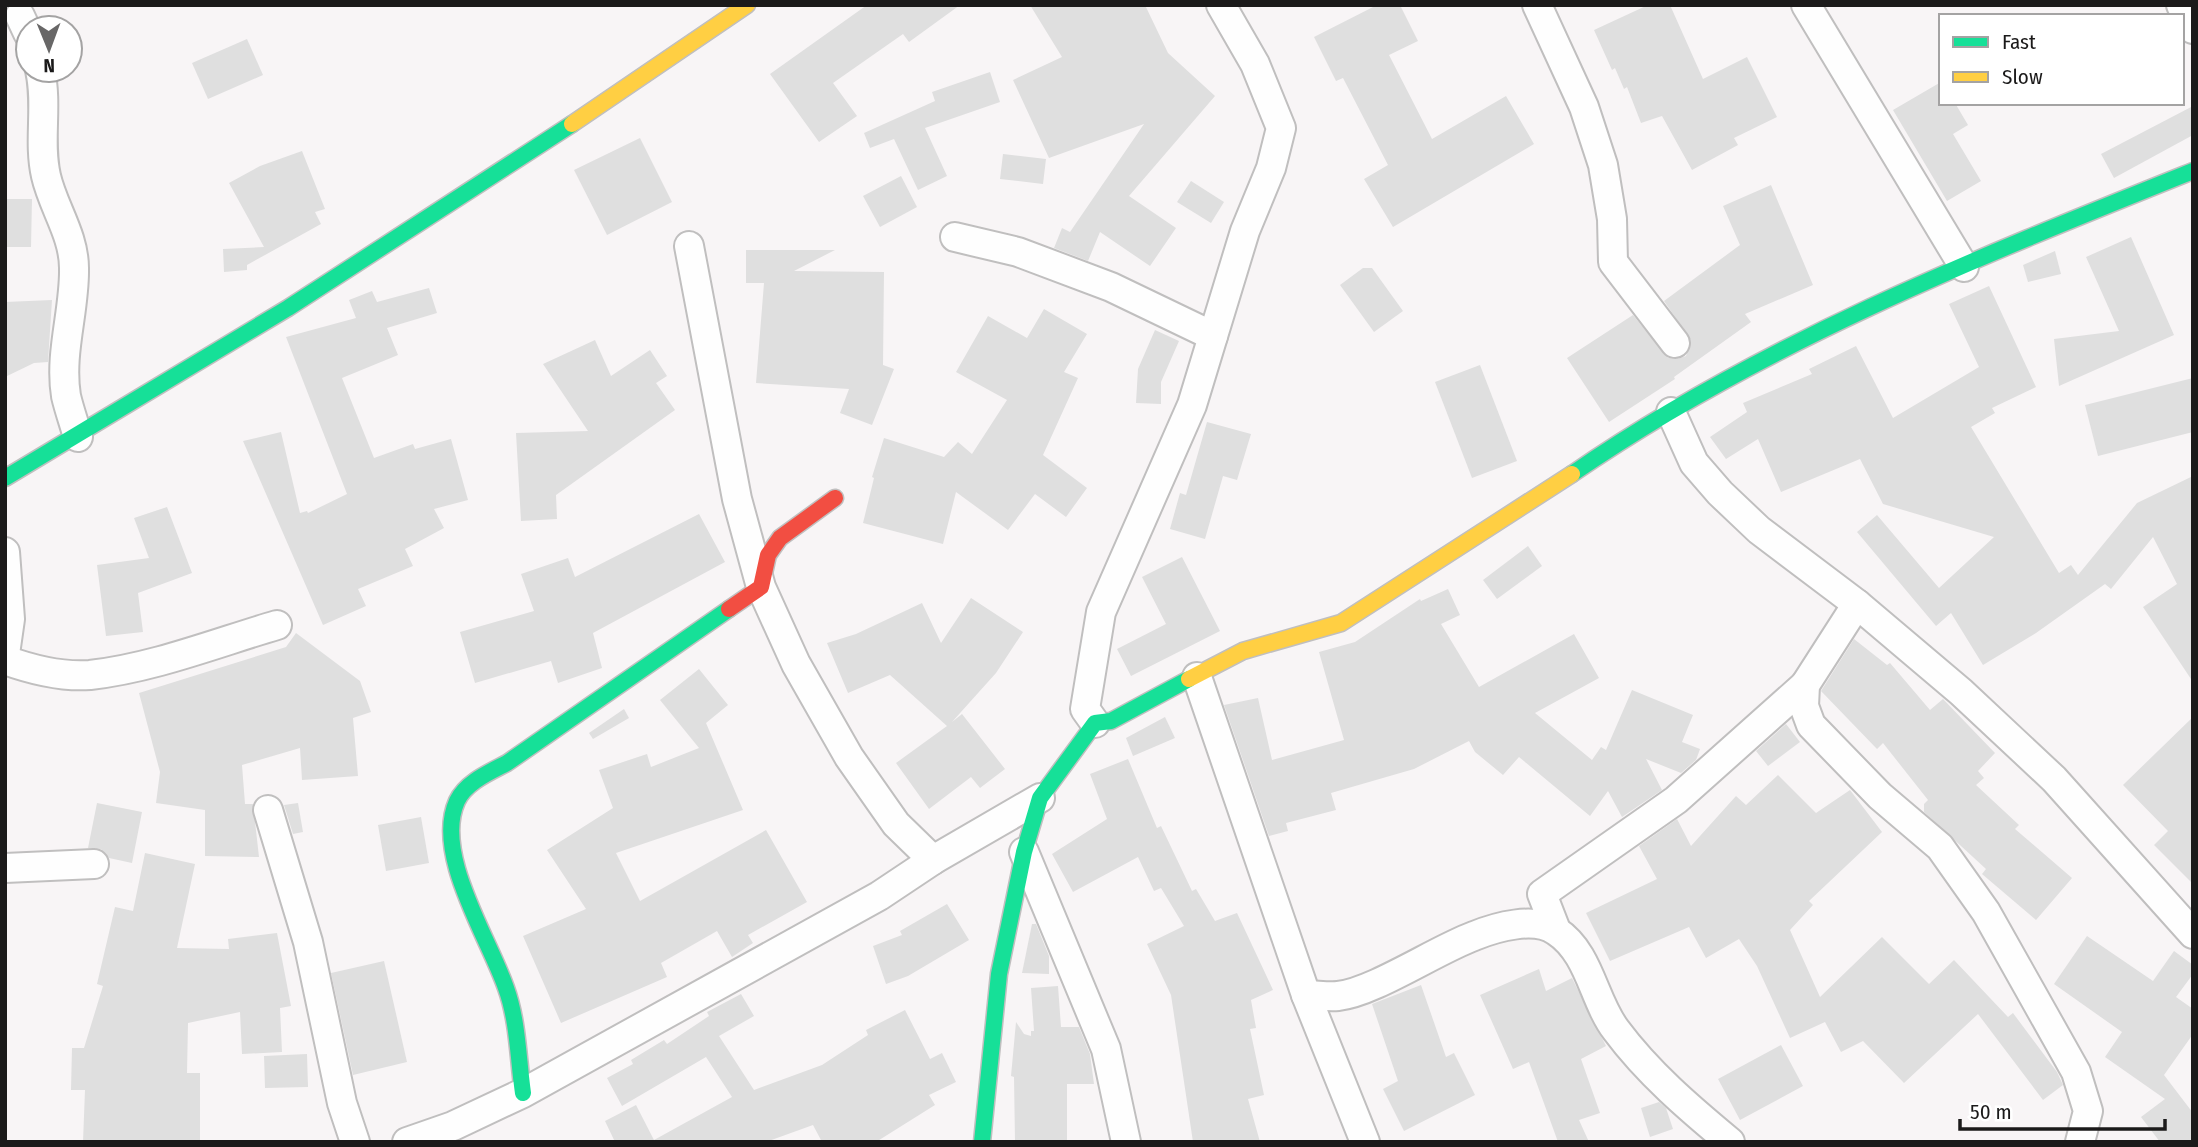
<svg xmlns="http://www.w3.org/2000/svg" width="2198" height="1147" viewBox="0 0 2198 1147" font-family="'Fira Sans Condensed',sans-serif">
  <style>
    .building { fill: #dfdfdf }
    .lines { fill: none; stroke-linecap: round; stroke-linejoin: round }
    .street-casing { stroke: #c0bfbf; stroke-width: 32 }
    .fast-casing { stroke: #c0bfbf; stroke-width: 19 }
    .slow-casing { stroke: #c0bfbf; stroke-width: 19 }
    .jam-casing { stroke: #c0bfbf; stroke-width: 19 }
    .street { stroke: #fefefe; stroke-width: 28 }
    .fast { stroke: #16e098; stroke-width: 16 }
    .slow { stroke: #ffcf43; stroke-width: 16 }
    .jam { stroke: #f24e42; stroke-width: 16 }
  </style>
  <rect width="100%" height="100%" fill="#f8f5f6"/>
  <!-- building -->
  <g class="building">
    <path d="M867 5H960L909 42 903 34 833 83 857 116 819 142 770 74Z"/>
    <path d="M1030 5H1145L1168 53 1215 96 1129 196 1176 228 1150 266 1100 232 1088 261 1054 248 1062 228 1070 232 1144 124 1049 158 1013 80 1062 57Z"/>
    <path d="M1377 5H1400L1418 41 1389 55 1432 139 1506 96 1534 144 1393 227 1364 179 1388 165 1343 78 1336 81 1314 37Z"/>
    <path d="M1648 5H1670L1703 79 1747 57 1777 117 1734 138 1738 145 1692 170 1662 116 1641 123 1627 87 1624 89 1615 68 1612 70 1594 30Z"/>
    <path d="M247 39 263 75 208 99 192 63Z"/>
    <path d="M990 72 1000 102 925 128 947 176 918 190 894 139 870 148 864 133 935 101 932 92Z"/>
    <path d="M1941 82V103H1955L1968 125 1953 134 1981 181 1947 201 1893 110Z"/>
    <path d="M2193 106V135L2114 178 2101 154Z"/>
    <path d="M640 138 672 202 607 235 574 170Z"/>
    <path d="M302 151 325 209 315 212 321 224 247 265V270L224 272 223 249 264 247 229 183 260 166Z"/>
    <path d="M1003 154 1046 159 1043 184 1000 179Z"/>
    <path d="M901 176 917 207 880 227 863 196Z"/>
    <path d="M1191 181 1224 202 1211 223 1177 202Z"/>
    <path d="M1771 185 1813 285 1745 314 1751 322 1674 377 1675 379 1609 422 1567 358 1633 315 1668 358 1678 359 1686 356 1691 340 1664 301 1740 245 1723 206Z"/>
    <path d="M5 199H32L31 247H5Z"/>
    <path d="M2131 237 2174 335 2059 386 2054 339 2119 331 2086 257Z"/>
    <path d="M746 250H835L794 271 884 272 883 365 894 369 872 425 840 413 849 389 756 383 764 283H746Z"/>
    <path d="M2055 251 2061 274 2028 282 2023 265Z"/>
    <path d="M1363 268H1372L1403 311 1374 332 1340 285Z"/>
    <path d="M1989 286 2036 387 1992 408 1995 413 1971 427 2059 573 2071 565 2078 575 2137 503 2193 476V682L2143 607 2177 584 2153 537 2111 589 2105 584 2036 633 1983 665 1951 613 1936 626 1857 532 1877 515 1939 588 1994 537 1883 504 1860 459 1781 492 1758 439 1726 459 1710 437 1747 412 1743 403 1812 374 1809 369 1856 346 1893 418 1979 367 1949 304Z"/>
    <path d="M429 288 437 313 387 328 398 355 342 378 374 458 413 444 415 449 451 439 468 500 434 509 444 528 405 549 413 566 358 589 366 606 323 625 243 441 281 432 300 513 307 511 308 513 347 494 286 337 356 318 349 300 372 291 377 302Z"/>
    <path d="M52 300 48 362 34 363 5 377V302Z"/>
    <path d="M1044 309 1087 334 1064 372 1078 378 1043 455 1087 488 1066 517 1035 494 1008 530 956 492 943 544 863 523 874 478 872 477 884 438 944 457 958 442 972 454 1007 400 956 372 988 316 1027 338Z"/>
    <path d="M1155 330 1179 341 1161 382V404L1136 403 1138 369Z"/>
    <path d="M595 340 611 376 650 350 667 376 656 383 675 410 556 495 557 519 521 521 516 433 588 431 543 364Z"/>
    <path d="M1480 365 1517 461 1472 478 1435 382Z"/>
    <path d="M2193 378V432L2098 456 2085 405Z"/>
    <path d="M1207 422 1251 434 1237 480 1223 476 1205 539 1170 529 1180 493 1186 495Z"/>
    <path d="M167 507 192 573 138 593 143 632 106 636 97 565 149 558 134 518Z"/>
    <path d="M699 514 725 562 593 633 602 668 558 683 551 661 475 683 460 632 534 611 521 574 568 558 575 577Z"/>
    <path d="M1528 546 1542 566 1497 599 1483 580Z"/>
    <path d="M1182 557 1220 631 1131 676 1117 649 1166 624 1142 577Z"/>
    <path d="M1448 589 1460 615 1441 624 1479 687 1574 634 1599 678 1535 713 1592 760 1601 747 1606 750 1632 690 1693 715 1682 742 1700 749 1696 760 1681 773 1646 759 1662 790 1622 817 1608 791 1590 816 1519 757 1503 775 1475 752 1469 741 1414 769 1331 793 1336 810 1286 823 1288 831 1269 836 1224 705 1258 698 1272 760 1344 740 1319 652 1355 642 1420 599 1421 601Z"/>
    <path d="M971 598 1023 632 996 673 952 722 962 714 1005 769 980 788 971 777 929 809 896 763 947 726 890 675 848 693 827 643 856 634 922 603 941 643Z"/>
    <path d="M296 633 360 681 371 712 353 718 358 776 302 780 300 748 242 765 245 804H253L259 857 205 856V810L156 803 160 772 139 693 286 647Z"/>
    <path d="M1854 639 1887 665 1890 663 1930 710 1943 699 1995 753 1978 771 1984 778 1976 785 2019 825 2015 829 2072 878 2036 920 1982 874 1986 869 1924 812V804L1928 800 1883 743 1877 749 1821 691Z"/>
    <path d="M699 669 728 705 706 723 743 810 616 853 640 901 766 830 807 902 748 935 753 943 732 957 717 931 661 963 667 977 561 1023 523 936 586 909 547 850 613 808 599 770 647 754 651 767 699 748 660 700Z"/>
    <path d="M624 709 629 718 593 739 589 733Z"/>
    <path d="M1165 717 1175 738 1133 756 1126 738Z"/>
    <path d="M2193 717V884L2154 845 2168 831 2123 785Z"/>
    <path d="M1786 724 1800 742 1768 766 1756 751Z"/>
    <path d="M1128 759 1157 828 1161 826 1192 891 1196 889 1215 921 1237 913 1273 990 1251 1000 1256 1028 1250 1029 1264 1095 1248 1099 1260 1142H1193L1171 995 1147 944 1184 926 1161 888 1154 891 1138 857 1073 892 1052 854 1107 819 1090 774Z"/>
    <path d="M1778 775 1816 813 1850 790 1882 832 1809 901 1813 905 1790 930 1820 997 1882 937 1929 984 1954 960 2008 1017 2013 1013 2057 1072 2063 1085 2043 1100 1978 1014 1904 1083 1863 1041 1841 1052 1825 1022 1790 1038 1757 966 1739 939 1706 958 1689 927 1610 961 1586 913 1657 879 1639 846 1677 819 1691 846 1736 796 1746 805Z"/>
    <path d="M97 803 142 812 132 863 109 858 101 849 88 848Z"/>
    <path d="M298 803 303 832 293 834 284 805Z"/>
    <path d="M421 817 429 863 386 871 378 825Z"/>
    <path d="M145 853 195 864 177 948 229 949 228 939 277 933 291 1006 280 1008 282 1052 242 1054 240 1012 188 1023 187 1073H200V1142H83L85 1090H71L72 1048H84L103 986 97 984 115 907 133 911Z"/>
    <path d="M947 904 969 940 908 976 886 984 873 946 902 935 900 931Z"/>
    <path d="M1032 924H1036L1049 956V974L1022 973Z"/>
    <path d="M2087 936 2153 981 2174 951 2193 965V974L2176 997 2193 1009V1034L2164 1075 2193 1113V1142H2160L2141 1117 2165 1099 2105 1057 2122 1032 2054 984Z"/>
    <path d="M384 961 407 1062 353 1075 331 973Z"/>
    <path d="M1539 969 1546 991 1572 978 1606 1046 1581 1059 1600 1113 1579 1120 1589 1142H1558L1529 1062 1513 1069 1480 995Z"/>
    <path d="M1421 985 1446 1057 1454 1053 1475 1095 1404 1131 1383 1089 1398 1081 1372 1004Z"/>
    <path d="M1058 986 1061 1027H1079L1090 1054 1094 1084H1067V1142H1015L1014 1077 1011 1076 1016 1022 1024 1034 1031 1036V1031H1034L1031 988Z"/>
    <path d="M741 994 754 1016 719 1036 754 1090 822 1065 868 1035 866 1030 905 1010 930 1059 942 1053 956 1082 929 1095 935 1105 876 1142H822L813 1125 766 1142H615L605 1121 636 1105 654 1140 732 1097 706 1057 622 1106 607 1078 633 1064 631 1060 664 1040 667 1044 709 1016 707 1012Z"/>
    <path d="M1781 1045 1803 1086 1740 1120 1718 1079Z"/>
    <path d="M307 1054 308 1087 265 1088 264 1056Z"/>
    <path d="M1659 1102 1666 1108 1673 1129 1650 1137 1641 1108Z"/>
  </g>
  <g class="lines">
    <defs>
      <g id="street">
        <path d="M1537 5 1584 107 1603 165 1612 219 1613 262 1675 343"/>
        <path d="M1806 5 1964 267"/>
        <path d="M2181 5 2193 29"/>
        <path d="M20 16 28 33"/>
        <path d="M40 70C48 106 38 141 46 176 53 207 74 235 74 268 75 310 59 353 66 396 69 409 74 423 78 437"/>
        <path d="M955 237 1018 252 1111 287 1213 336"/>
        <path d="M689 246 737 499 761 587 796 664 849 757 896 824 933 860"/>
        <path d="M1671 412 1694 463 1720 493 1759 530 1857 604 1961 692 2054 779 2193 934"/>
        <path d="M5 552 10 619 5 654"/>
        <path d="M1857 604 1805 685 1804 706 1811 725 1880 796 1940 847 1986 912 2076 1072 2088 1111 2080 1142"/>
        <path d="M5 660C30 669 63 677 90 675 153 668 216 643 277 625"/>
        <path d="M1197 677 1306 995 1365 1142"/>
        <path d="M1095 723 1085 709 1101 612 1192 405 1245 231 1271 168 1281 128 1255 64 1221 5"/>
        <path d="M268 810 308 942 342 1103 355 1142"/>
        <path d="M1024 852 1106 1049 1126 1142"/>
        <path d="M5 868 94 864"/>
        <path d="M1556 930 1542 894 1676 800 1805 685"/>
        <path d="M1306 995C1316 995 1328 997 1338 996 1374 992 1436 950 1474 936 1496 927 1535 916 1556 931 1590 953 1593 1000 1616 1030 1648 1073 1689 1108 1730 1142"/>
        <path d="M407 1142 453 1126 523 1093 879 896 933 860 1040 798"/>
      </g>
      <g id="fast">
        <path d="M1572 474C1762 343 1981 256 2193 171"/>
        <path d="M5 478 288 308 572 124"/>
        <path d="M523 1093C518 1058 518 1021 506 988 489 938 433 854 457 801 466 782 490 772 507 763L729 609"/>
        <path d="M982 1142 999 974 1024 852 1040 798 1095 723 1111 721 1189 679"/>
      </g>
      <g id="slow">
        <path d="M572 124 747 5"/>
        <path d="M1189 679 1243 651 1341 623 1572 474"/>
      </g>
      <path id="jam" d="M729 609 761 587 768 555 780 538 835 498"/>
    </defs>
    <!-- street casing -->
    <use href="#street" class="street-casing"/>
    <!-- fast casing -->
    <use href="#fast" class="fast-casing"/>
    <!-- slow casing -->
    <use href="#slow" class="slow-casing"/>
    <!-- jam casing -->
    <use href="#jam" class="jam-casing"/>
    <!-- street -->
    <use href="#street" class="street"/>
    <!-- fast -->
    <use href="#fast" class="fast"/>
    <!-- slow -->
    <use href="#slow" class="slow"/>
    <!-- jam -->
    <use href="#jam" class="jam"/>
  </g>
  <!-- border -->
  <rect width="2198" height="1147" fill="none" stroke="#1b1a1a" stroke-width="14"/>
  <!-- legend -->
  <rect x="1939" y="14" width="245" height="91" fill="#ffffff" stroke="#a4a3a3" stroke-width="2"/>
  <rect x="1953" y="37" width="35" height="10" fill="#16e098" stroke="#a4a3a3" stroke-width="2"/>
  <text x="2002" y="49" font-size="21" fill="#1b1a1a">Fast</text>
  <rect x="1953" y="72" width="35" height="10" fill="#ffcf43" stroke="#a4a3a3" stroke-width="2"/>
  <text x="2002" y="84" font-size="21" fill="#1b1a1a">Slow</text>
  <!-- north arrow -->
  <g transform="translate(49 49) rotate(179)"><circle r="33" fill="#ffffff" stroke="#a4a3a3" stroke-width="2"/>
  <path d="M0-5L12 26L0 18L-12 26Z" fill="#686767"/>
  <text y="-10" font-size="19" font-weight="bold" text-anchor="middle" fill="#1b1a1a">N</text>
  </g>
  <!-- scale -->
  <path d="M1960 1119v10h205v-10" fill="none" stroke="#1b1a1a" stroke-width="3.5"/>
  <text x="1970" y="1119" font-size="21" fill="#1b1a1a" stroke="#ffffff" stroke-width="5" paint-order="stroke">50 m</text>
</svg>
